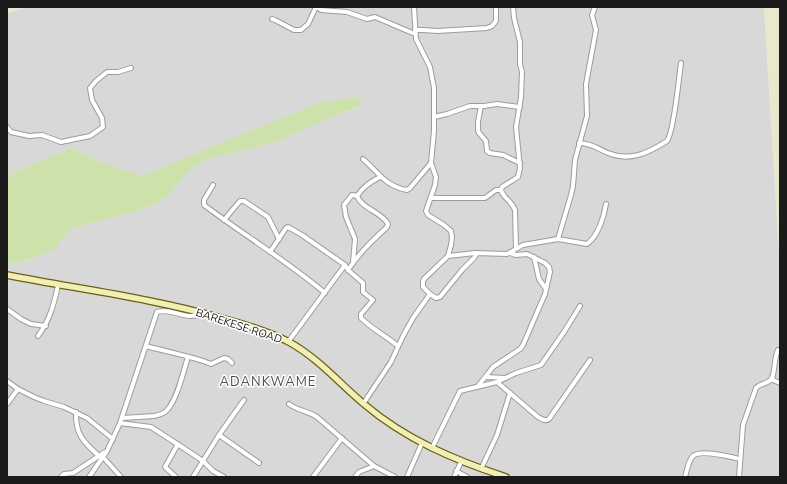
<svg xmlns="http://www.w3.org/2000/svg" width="787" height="484" viewBox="0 0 787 484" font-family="'Nunito Sans',sans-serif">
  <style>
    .residential { fill: #d9d8d8 }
    .farmland { fill: #e9e7cd }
    .grass { fill: #cde2aa }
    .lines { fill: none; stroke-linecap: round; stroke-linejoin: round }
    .minor-casing { stroke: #9c9c9c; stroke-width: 6 }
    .secondary-casing { stroke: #65630e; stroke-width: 8 }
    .minor { stroke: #fff; stroke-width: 4 }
    .secondary { stroke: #f3eeb8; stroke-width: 5.5 }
    .labels { text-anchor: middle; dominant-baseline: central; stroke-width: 3; stroke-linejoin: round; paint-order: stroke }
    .street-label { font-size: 11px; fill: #1b1b1b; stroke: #fff }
    .quarter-label { font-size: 13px; letter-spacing: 1px; fill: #4e4e4e; stroke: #fff }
  </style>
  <rect width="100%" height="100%" fill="#ebe7e1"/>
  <!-- residential -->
  <path class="residential" d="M29 7H764L779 255H780V477H7V263L23 262 54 250 72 228 144 209 167 197 188 172 207 159 277 142 333 116 358 108 361 97 320 102 142 177 103 163 72 148 15 172 7 181V13Z"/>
  <!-- farmland -->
  <g class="farmland">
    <path d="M7 7H29L8 13Z"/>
    <path d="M764 7H780V255H779Z"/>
  </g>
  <!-- grass -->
  <path class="grass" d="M361 97 359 107 333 116 277 142 207 159 188 172 167 197 144 209 72 228 54 250 22 262 7 263V181L14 172 72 148 103 163 142 176 320 102Z"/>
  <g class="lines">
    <defs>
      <g id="minor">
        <path d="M317 7 321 10 347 12 367 19 375 17 415 34"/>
        <path d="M513 7 514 18 520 42V64L522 72 521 97 516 127 520 168 518 177 502 187 501 190C503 198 512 201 515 210L516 248"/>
        <path d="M272 19 275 20 294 30H301L308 24 316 7"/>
        <path d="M415 30H423L437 31 487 28 492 26 496 21V7"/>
        <path d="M481 106 478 122V130L479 133 486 141 487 151 490 153 503 155 520 163"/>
        <path d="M434 117 447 114 470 106H484L497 104 520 107"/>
        <path d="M7 127 11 132 29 136 42 135 61 142 90 136 103 127 102 118 92 100 90 88 96 81 107 72H118L131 68"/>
        <path d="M579 143C591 143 598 149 608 153 630 162 648 153 667 141 674 132 679 77 681 63"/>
        <path d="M363 159C378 172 385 186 407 190L410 188 431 163"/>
        <path d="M213 185 204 200V205C244 235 287 261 325 293"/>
        <path d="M431 198H485L496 190H501"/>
        <path d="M224 220 240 201H244L268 217 279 239"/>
        <path d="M558 239 571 195 573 186 575 160 587 116 586 84 596 30 592 15 595 7"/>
        <path d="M270 252 286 228 288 227 302 235 345 265 348 270 363 283V292L373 300 361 314V318C372 329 386 336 398 346"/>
        <path d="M448 256 475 253 507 254 523 245 558 239 587 244C598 236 604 217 606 204"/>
        <path d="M534 257 539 279 546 289"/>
        <path d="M353 263 355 239 346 217 344 205 352 195 357 196C362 188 372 181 380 177"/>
        <path d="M348 270C359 253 373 240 387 227L388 224C382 212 362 209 357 196"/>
        <path d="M430 294 436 298 440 297 462 270 474 258 477 253"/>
        <path d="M7 309 21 319 31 324 46 326"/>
        <path d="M38 336C50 320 54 304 58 285"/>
        <path d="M288 342 345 265"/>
        <path d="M146 346C167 352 192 356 211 364L224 358 228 359 232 363"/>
        <path d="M486 377 505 378"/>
        <path d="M772 377 773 380 780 383"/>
        <path d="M7 381 18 389 34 397 44 401 64 407 87 418 113 439"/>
        <path d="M497 382 538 417C542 419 545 422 549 419L590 360"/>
        <path d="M478 386 493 367 520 349 523 345 545 294 550 272 549 267 545 263 527 254 516 255 510 253"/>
        <path d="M7 404 18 389"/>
        <path d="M289 404C298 411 308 411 317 417L374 466 395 477"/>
        <path d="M363 404 391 362 403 336 413 318 430 294 423 287V281L424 279 448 256 451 245 452 237 451 231 444 225 428 215 426 211 435 185 436 177 431 163 434 131V88L430 67 416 39 414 7"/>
        <path d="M76 412C75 433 83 442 99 456"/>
        <path d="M122 418 154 416C160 415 165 413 168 409 178 397 183 372 188 357"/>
        <path d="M120 423 151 427 185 449 203 461 213 471 224 477"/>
        <path d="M219 435 259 463"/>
        <path d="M432 448 460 391 497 382 516 373 541 365 564 332 580 306"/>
        <path d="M103 457 121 477"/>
        <path d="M481 469 497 435 510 393"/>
        <path d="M456 471 467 477"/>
        <path d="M61 477 64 474 73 473 105 452"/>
        <path d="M89 477 107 451 120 423 157 312C172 307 187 322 202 313"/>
        <path d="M176 477 165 467 178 444"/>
        <path d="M193 477 219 435 244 400"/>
        <path d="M313 477 342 438"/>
        <path d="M355 477 359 472 374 466"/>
        <path d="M407 477 422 443"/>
        <path d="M454 477 461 462"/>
        <path d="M685 477C687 471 688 461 693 456 700 449 731 457 740 459"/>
        <path d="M739 477 743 425 756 388C760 383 769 384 772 378 775 372 774 358 778 350"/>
      </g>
      <path id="secondary" d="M7 275C78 289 151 298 221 318 244 324 268 331 289 342 318 358 339 383 364 404 405 439 454 460 506 477"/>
    </defs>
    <!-- minor casing -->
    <use href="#minor" class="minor-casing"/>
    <!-- secondary casing -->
    <use href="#secondary" class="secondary-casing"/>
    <!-- minor -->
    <use href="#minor" class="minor"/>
    <!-- secondary -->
    <use href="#secondary" class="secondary"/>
  </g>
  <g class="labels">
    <!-- street labels -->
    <g class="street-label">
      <text transform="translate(239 326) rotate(18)">BAREKESE ROAD</text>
    </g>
    <!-- quarter labels -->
    <g class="quarter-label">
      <text x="268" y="382">ADANKWAME</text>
    </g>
  </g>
  <!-- border -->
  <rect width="787" height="484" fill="none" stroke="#1b1b1b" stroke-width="16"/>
</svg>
